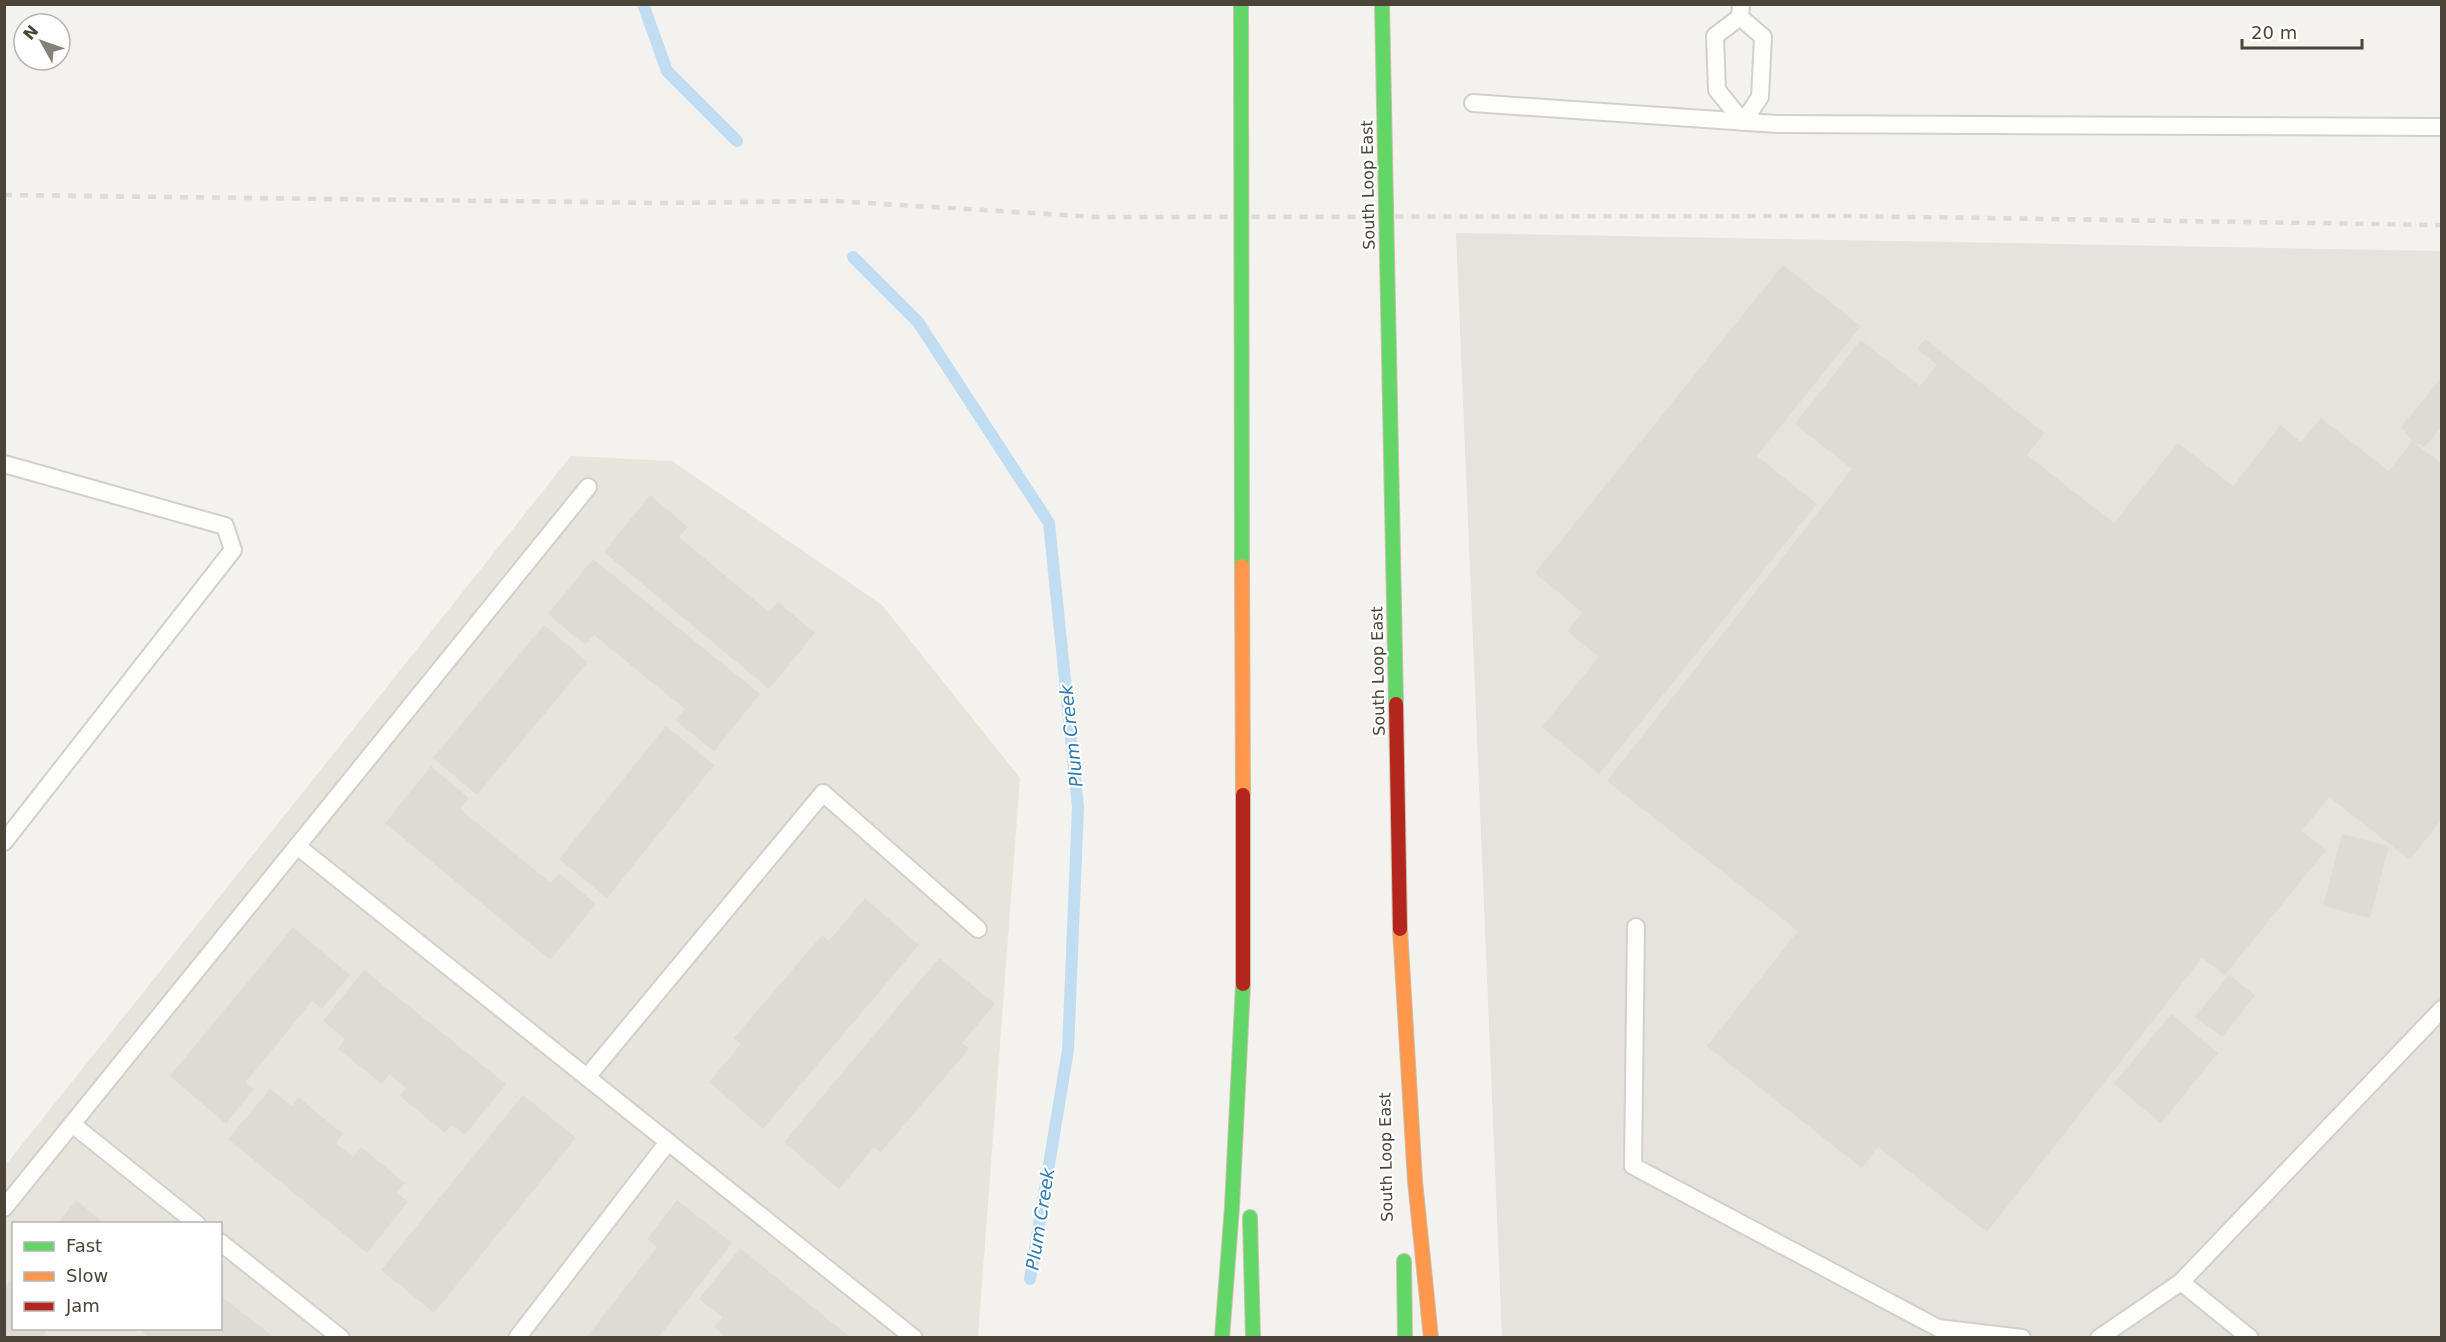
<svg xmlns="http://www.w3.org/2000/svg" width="2446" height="1342" viewBox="0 0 2446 1342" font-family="'DejaVu Sans',sans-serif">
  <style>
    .residential { fill: #e7e4dc; fill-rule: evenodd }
    .industrial { fill: #e6e2de }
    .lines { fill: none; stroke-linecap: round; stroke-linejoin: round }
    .stream { stroke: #c0ddf1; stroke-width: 12 }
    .building { fill: #dedbd6 }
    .lane-casing { stroke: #d2d0cb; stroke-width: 20 }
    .fast-casing { stroke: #ccbfa9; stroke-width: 16 }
    .slow-casing { stroke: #ccbfa9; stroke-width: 16 }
    .lane { stroke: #fdfdfc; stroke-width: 16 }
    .fast { stroke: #63d668; stroke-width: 14 }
    .slow { stroke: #ff974d; stroke-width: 14 }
    .rail { stroke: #dbdbda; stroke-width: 4.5; stroke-dasharray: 8 8; stroke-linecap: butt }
    .fast-bridge-casing { stroke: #ccbfa9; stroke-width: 16; stroke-linecap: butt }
    .slow-bridge-casing { stroke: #ccbfa9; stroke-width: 16; stroke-linecap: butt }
    .jam-bridge-casing { stroke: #ccbfa9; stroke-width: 16; stroke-linecap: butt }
    .fast-bridge { stroke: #63d668; stroke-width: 14 }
    .slow-bridge { stroke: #ff974d; stroke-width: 14 }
    .jam-bridge { stroke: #b3261e; stroke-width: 14 }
    .labels { text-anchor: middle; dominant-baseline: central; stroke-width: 4.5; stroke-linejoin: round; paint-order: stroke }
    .street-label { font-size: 16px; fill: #4b4439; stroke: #fff }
    .water-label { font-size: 18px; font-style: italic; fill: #2e7ab2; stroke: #fff }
  </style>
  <rect width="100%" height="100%" fill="#f4f2ee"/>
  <!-- residential -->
  <path class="residential" d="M571 456 672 461 882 605 1020 778 978 1337H5L4 1167ZM14 1224H220V1328H14Z"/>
  <!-- industrial -->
  <path class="industrial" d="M1456 233 2441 251V1337H1502Z"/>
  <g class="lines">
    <!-- stream -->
    <g class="stream">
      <path d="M643 4 667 71 737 141"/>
      <path d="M853 257 918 322 1049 523 1078 807 1068 1050 1030 1279"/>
    </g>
  </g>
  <!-- building -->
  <g class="building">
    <path d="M1783 265 1861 326 1757 456 1817 504 1599 774 1542 727 1599 657 1567 631 1582 612 1535 573Z"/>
    <path d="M1925 339 2044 433 2027 455 2114 523 2178 443 2233 486 2281 425 2301 442 2321 418 2389 471 2412 441 2401 427 2442 377V426L2425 447 2412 441 2442 464V819L2410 860 2329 797 2302 831 2326 850 2225 975 2202 958 1987 1232 1878 1147 1862 1168 1707 1046 1798 931 1607 781 1852 469 1795 424 1861 340 1920 386 1937 365 1917 349Z"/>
    <path d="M650 495 688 527 679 537 769 612 778 602 815 633 769 689 604 552Z"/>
    <path d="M593 559 760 694 714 751 675 720 685 709 594 635 585 645 548 614Z"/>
    <path d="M544 625 588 662 477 795 433 758Z"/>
    <path d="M666 726 714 765 607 898 559 859Z"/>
    <path d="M431 766 469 798 460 809 551 883 559 873 596 904 550 960 385 823Z"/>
    <path d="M2342 834 2389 846 2370 918 2323 906Z"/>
    <path d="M865 898 919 945 763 1129 709 1082 741 1044 734 1038 822 935 829 941Z"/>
    <path d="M293 927 350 975 322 1009 312 1001 246 1082 254 1089 226 1124 170 1076Z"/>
    <path d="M939 958 995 1004 962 1043 969 1049 881 1152 874 1147 839 1189 784 1142Z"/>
    <path d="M364 970 506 1084 465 1135 452 1125 445 1133 400 1096 406 1088 389 1074 382 1084 338 1049 345 1039 323 1021Z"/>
    <path d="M2229 975 2255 995 2222 1037 2195 1017Z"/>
    <path d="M2171 1014 2218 1053 2161 1123 2114 1084Z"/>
    <path d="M270 1089 292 1106 298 1097 343 1134 336 1143 353 1157 361 1147 405 1183 397 1193 408 1202 367 1253 228 1139Z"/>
    <path d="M523 1095 576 1138 434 1313 381 1270Z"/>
    <path d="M76 1200 105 1224H57Z"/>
    <path d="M677 1200 732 1243 658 1338H586L657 1247 647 1239Z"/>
    <path d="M740 1248 851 1338H727L714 1327 722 1317 699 1299Z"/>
    <path d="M14 1276V1328H49L41 1338H4V1287Z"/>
    <path d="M220 1295 275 1338H149L138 1328H220Z"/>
  </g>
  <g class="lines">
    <defs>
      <g id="lane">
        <path d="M1740 17 1763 37 1760 97 1743 122 1717 90 1715 36 1740 17 1741 4"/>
        <path d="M1473 103 1777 124 2442 127"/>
        <path d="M4 464 225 526 233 550 4 842"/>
        <path d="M297 846 914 1338"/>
        <path d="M1636 927 1633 1166 1938 1328 2022 1338"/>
        <path d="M587 1077 823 793 978 929"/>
        <path d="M72 1124 197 1224"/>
        <path d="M4 1208 588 487"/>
        <path d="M220 1242 341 1338"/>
        <path d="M2181 1282 2250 1338"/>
        <path d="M517 1338 668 1142"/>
        <path d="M2099 1338 2181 1282 2442 1009"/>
      </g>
      <g id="fast">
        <path d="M1250 1217 1253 1338"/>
        <path d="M1404 1261 1405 1338"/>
        <path d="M1222 1338 1232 1207 1243 984"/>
      </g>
      <path id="slow" d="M1400 929 1415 1181 1431 1338"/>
    </defs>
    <!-- lane casing -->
    <use href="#lane" class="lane-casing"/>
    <!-- fast casing -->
    <use href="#fast" class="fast-casing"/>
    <!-- slow casing -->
    <use href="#slow" class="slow-casing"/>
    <!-- lane -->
    <use href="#lane" class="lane"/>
    <!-- fast -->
    <use href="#fast" class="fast"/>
    <!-- slow -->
    <use href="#slow" class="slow"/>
    <!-- rail -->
    <path class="rail" d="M4 195 662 203 836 201 1096 217 1849 216 2442 225"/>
    <defs>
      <g id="fast-bridge">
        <path d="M1241 4 1242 566"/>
        <path d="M1382 4 1396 704"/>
      </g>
      <path id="slow-bridge" d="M1242 566 1243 795"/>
      <g id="jam-bridge">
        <path d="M1396 704 1400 929"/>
        <path d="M1243 795V984"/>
      </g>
    </defs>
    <!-- fast-bridge casing -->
    <use href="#fast-bridge" class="fast-bridge-casing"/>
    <!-- slow-bridge casing -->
    <use href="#slow-bridge" class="slow-bridge-casing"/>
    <!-- jam-bridge casing -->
    <use href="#jam-bridge" class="jam-bridge-casing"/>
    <!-- fast-bridge -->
    <use href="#fast-bridge" class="fast-bridge"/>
    <!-- slow-bridge -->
    <use href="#slow-bridge" class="slow-bridge"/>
    <!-- jam-bridge -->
    <use href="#jam-bridge" class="jam-bridge"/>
  </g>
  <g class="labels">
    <!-- street labels -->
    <g class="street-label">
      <text transform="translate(1368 185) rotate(-91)">South Loop East</text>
      <text transform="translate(1378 671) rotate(-91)">South Loop East</text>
      <text transform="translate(1386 1157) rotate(-91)">South Loop East</text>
    </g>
    <!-- water labels -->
    <g class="water-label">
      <text transform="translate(1071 736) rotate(-96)">Plum Creek</text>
      <text transform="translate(1040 1219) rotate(-81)">Plum Creek</text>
    </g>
  </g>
  <!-- border -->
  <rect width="2446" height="1342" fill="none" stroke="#4b4439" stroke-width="12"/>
  <!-- legend -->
  <rect x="12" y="1222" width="210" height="108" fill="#ffffff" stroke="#b7b4b0" stroke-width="1.5"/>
  <rect x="24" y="1242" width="30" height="9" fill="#63d668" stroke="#b7b4b0" stroke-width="1.5"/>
  <text x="66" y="1252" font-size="18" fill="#4b4439">Fast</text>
  <rect x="24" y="1272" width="30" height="9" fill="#ff974d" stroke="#b7b4b0" stroke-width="1.5"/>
  <text x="66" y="1282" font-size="18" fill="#4b4439">Slow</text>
  <rect x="24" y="1302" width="30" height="9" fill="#b3261e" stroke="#b7b4b0" stroke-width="1.5"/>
  <text x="66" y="1312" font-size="18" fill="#4b4439">Jam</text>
  <!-- north arrow -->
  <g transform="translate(42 42) rotate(310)"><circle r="28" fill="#ffffff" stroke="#b7b4b0" stroke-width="1.5"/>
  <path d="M0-4.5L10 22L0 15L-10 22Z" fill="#868178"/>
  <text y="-9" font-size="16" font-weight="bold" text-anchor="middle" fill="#4b4439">N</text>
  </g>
  <!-- scale -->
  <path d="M2242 39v9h120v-9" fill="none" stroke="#4b4439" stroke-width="3"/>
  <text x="2251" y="39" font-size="18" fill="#4b4439" stroke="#ffffff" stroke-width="4.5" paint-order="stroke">20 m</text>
</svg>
